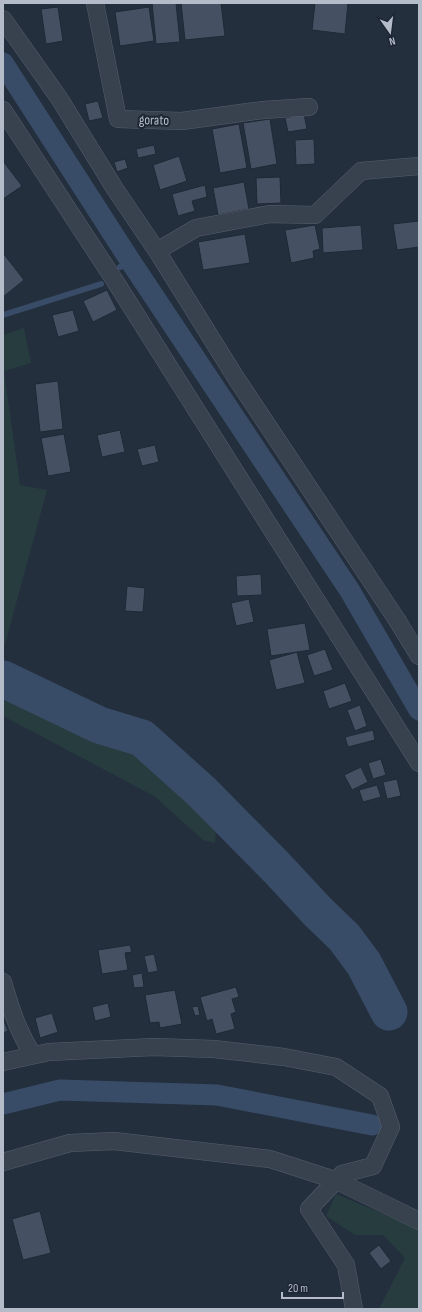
<svg xmlns="http://www.w3.org/2000/svg" width="422" height="1312" viewBox="0 0 422 1312" font-family="'Sofia Sans Condensed',sans-serif">
  <style>
    .green { fill: #263c3f }
    .lines { fill: none; stroke-linecap: round; stroke-linejoin: round }
    .stream { stroke: #394c67; stroke-width: 6 }
    .canal { stroke: #394c67; stroke-width: 21 }
    .river { stroke: #394c67; stroke-width: 37 }
    .building { fill: #455162; stroke: #1f2835 }
    .minor-casing { stroke: #565f6c; stroke-width: 18 }
    .minor { stroke: #38414e; stroke-width: 17 }
    .labels { text-anchor: middle; dominant-baseline: central; stroke-width: 4; stroke-linejoin: round; paint-order: stroke }
    .street-label { font-size: 14px; fill: #b4bcc9; stroke: #1d2633 }
  </style>
  <rect width="100%" height="100%" fill="#242f3e"/>
  <!-- green -->
  <g class="green">
    <path d="M24 328 31 363 4 371 20 485 47 490 5 644H3V335Z"/>
    <path d="M3 679 15 680 87 698 128 731 217 818 215 843 203 840 154 796 3 716Z"/>
    <path d="M336 1194 419 1229V1309H379L405 1258 383 1235H355L326 1216Z"/>
  </g>
  <g class="lines">
    <!-- stream -->
    <g class="stream">
      <path d="M120 267 131 262"/>
      <path d="M3 315 101 284"/>
    </g>
    <!-- canal -->
    <g class="canal">
      <path d="M3 63 131 262 350 591 419 710"/>
      <path d="M3 1104 60 1090 217 1095 372 1125"/>
    </g>
    <!-- river -->
    <path class="river" d="M3 679 99 725 142 738 202 792 277 868 318 912 344 937 364 964 389 1012"/>
  </g>
  <!-- building -->
  <g class="building">
    <path d="M152 3H176L180 42 156 44Z"/>
    <path d="M181 3H221L225 36 185 40Z"/>
    <path d="M315 3H348L345 34 312 30Z"/>
    <path d="M58 7 63 41 46 44 41 9Z"/>
    <path d="M149 7 154 41 120 46 115 12Z"/>
    <path d="M98 101 103 118 89 121 85 104Z"/>
    <path d="M304 114 307 129 288 132 285 118Z"/>
    <path d="M270 119 277 164 251 169 243 123Z"/>
    <path d="M239 124 247 168 220 173 212 129Z"/>
    <path d="M314 139 315 164 296 165 295 140Z"/>
    <path d="M154 145 156 154 138 158 136 149Z"/>
    <path d="M179 156 187 181 160 190 153 165Z"/>
    <path d="M125 159 128 168 117 172 114 162Z"/>
    <path d="M3 161 22 186 3 199Z"/>
    <path d="M280 177 281 203 257 204 256 178Z"/>
    <path d="M244 182 249 209 218 215 213 188Z"/>
    <path d="M205 185 207 197 192 201 195 211 178 216 172 194Z"/>
    <path d="M419 221V247L397 250 393 224Z"/>
    <path d="M315 225 320 249 313 251 314 258 291 263 285 230Z"/>
    <path d="M361 225 363 250 323 253 322 228Z"/>
    <path d="M245 234 250 263 203 270 198 242Z"/>
    <path d="M3 253 24 280 3 297Z"/>
    <path d="M107 290 117 310 93 322 83 301Z"/>
    <path d="M73 310 79 331 58 337 52 315Z"/>
    <path d="M58 381 63 429 40 432 35 384Z"/>
    <path d="M120 430 125 452 102 457 97 435Z"/>
    <path d="M64 434 71 472 48 476 41 438Z"/>
    <path d="M155 445 159 462 142 466 137 449Z"/>
    <path d="M261 574 262 595 237 596 236 576Z"/>
    <path d="M127 586 145 588 143 612 125 611Z"/>
    <path d="M249 599 254 622 236 626 231 603Z"/>
    <path d="M305 623 310 650 271 656 267 629Z"/>
    <path d="M325 649 333 670 314 676 307 655Z"/>
    <path d="M297 652 305 683 276 690 269 660Z"/>
    <path d="M345 683 352 701 329 709 323 691Z"/>
    <path d="M360 705 367 726 355 731 347 710Z"/>
    <path d="M373 730 375 740 348 747 345 737Z"/>
    <path d="M381 759 386 775 373 779 368 763Z"/>
    <path d="M361 767 368 782 352 790 344 775Z"/>
    <path d="M397 779 401 796 387 799 383 782Z"/>
    <path d="M377 785 381 797 363 802 359 790Z"/>
    <path d="M130 945 132 952 125 953 128 970 102 974 98 950Z"/>
    <path d="M154 954 158 971 148 973 144 956Z"/>
    <path d="M142 973 144 987 134 988 132 975Z"/>
    <path d="M236 987 239 997 232 999 236 1012 231 1014 235 1029 216 1034 212 1019 207 1021 200 997Z"/>
    <path d="M175 990 182 1024 160 1028 159 1022 150 1023 145 995Z"/>
    <path d="M108 1003 111 1017 95 1021 92 1007Z"/>
    <path d="M198 1006 200 1015 195 1016 192 1007Z"/>
    <path d="M52 1013 58 1032 40 1038 35 1018Z"/>
    <path d="M3 1018 8 1031 3 1033Z"/>
    <path d="M40 1211 51 1253 23 1260 12 1219Z"/>
    <path d="M379 1245 391 1261 381 1269 369 1253Z"/>
  </g>
  <g class="lines">
    <defs>
      <g id="minor">
        <path d="M95 3 118 119 182 121 263 110 309 107"/>
        <path d="M3 19 59 98 115 189 157 251 236 378 397 620 419 656"/>
        <path d="M3 110 115 281 419 763"/>
        <path d="M157 251 196 228 270 214 315 215 361 171 419 166"/>
        <path d="M3 982C11 1010 18 1031 33 1055"/>
        <path d="M3 1062 49 1052 154 1047 214 1049 284 1057 336 1067 380 1096 391 1127 373 1166 342 1174 309 1209 346 1265 354 1309"/>
        <path d="M3 1162 70 1143 114 1141 270 1159 335 1180 419 1221"/>
      </g>
    </defs>
    <!-- minor casing -->
    <use href="#minor" class="minor-casing"/>
    <!-- minor -->
    <use href="#minor" class="minor"/>
  </g>
  <g class="labels">
    <!-- street labels -->
    <g class="street-label">
      <text transform="translate(154 120) rotate(1)">gorato</text>
    </g>
  </g>
  <!-- border -->
  <rect width="422" height="1312" fill="none" stroke="#b4bcc9" stroke-width="8"/>
  <!-- north arrow -->
  <g transform="translate(390 32) rotate(166)" stroke="#1d2633" stroke-width="3" paint-order="stroke">
  <path d="M0-3L7 15L0 10L-7 15Z" fill="#b4bcc9"/>
  <text y="-6" font-size="11" font-weight="bold" text-anchor="middle" fill="#b4bcc9">N</text>
  </g>
  <!-- scale -->
  <path d="M282 1292v6h61v-6" fill="none" stroke="#b4bcc9" stroke-width="2"/>
  <text x="288" y="1292" font-size="12" fill="#b4bcc9" stroke="#1d2633" stroke-width="3" paint-order="stroke">20 m</text>
</svg>
